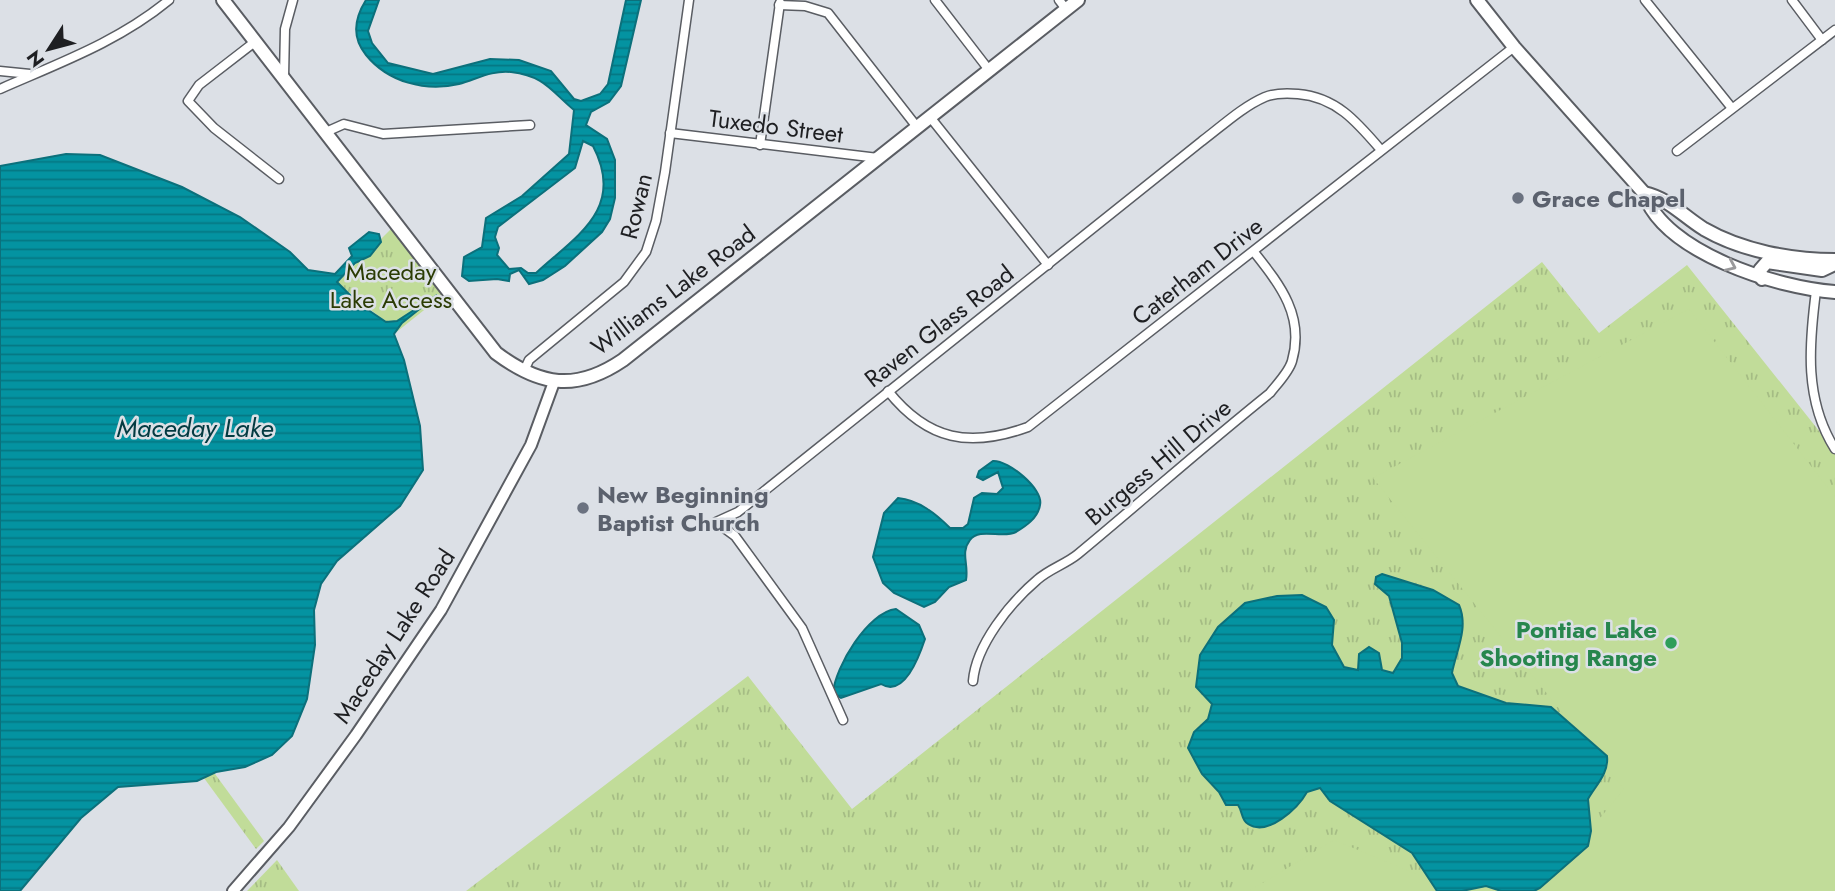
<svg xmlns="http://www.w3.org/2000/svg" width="1835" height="891" viewBox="0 0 1835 891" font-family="Jost,sans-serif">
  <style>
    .park { fill: url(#park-tufts) }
    .garden { fill: #c1dc99 }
    .water { fill: url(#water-rules); stroke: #0c707b; stroke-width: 2; fill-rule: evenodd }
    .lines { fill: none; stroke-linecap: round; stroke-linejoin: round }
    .minor-casing { stroke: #5a5d63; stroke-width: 11 }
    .tertiary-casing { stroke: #5a5d63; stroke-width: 14 }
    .secondary-casing { stroke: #5a5d63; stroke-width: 16 }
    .minor { stroke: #fff; stroke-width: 8 }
    .tertiary { stroke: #fff; stroke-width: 10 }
    .secondary { stroke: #fff; stroke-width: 12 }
    .oneway { stroke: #9a9a9c }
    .worship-dot { fill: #6b7280; stroke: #dce0e6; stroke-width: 2.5 }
    .leisure-dot { fill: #2e9e5b; stroke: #dce0e6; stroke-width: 2.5 }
    .labels { text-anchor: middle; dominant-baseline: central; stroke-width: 5; stroke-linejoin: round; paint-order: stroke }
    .street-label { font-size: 24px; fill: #1e1f22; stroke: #dce0e6 }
    .worship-label { font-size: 24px; font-weight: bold; fill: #5b616d; stroke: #dce0e6; text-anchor: start }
    .park-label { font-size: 24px; fill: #2b3c04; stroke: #dce0e6 }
    .leisure-label { font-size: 24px; font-weight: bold; fill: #27864d; stroke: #dce0e6; text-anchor: end }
    .water-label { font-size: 26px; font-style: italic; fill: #033a41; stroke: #dce0e6 }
  </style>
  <defs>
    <pattern id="park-tufts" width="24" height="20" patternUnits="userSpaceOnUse" patternTransform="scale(1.75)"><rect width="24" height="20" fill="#c1dc99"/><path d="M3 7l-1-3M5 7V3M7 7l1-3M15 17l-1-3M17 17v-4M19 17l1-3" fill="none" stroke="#a5bc84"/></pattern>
    <pattern id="water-rules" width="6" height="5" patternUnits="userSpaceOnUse" patternTransform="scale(1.75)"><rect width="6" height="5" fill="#0493a1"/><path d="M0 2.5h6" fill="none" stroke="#057783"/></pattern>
  </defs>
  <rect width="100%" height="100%" fill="#dce0e6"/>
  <!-- park -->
  <g class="park">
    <path d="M393 227 443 295 394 334 402 323 437 295 397 321 386 322 337 283Z"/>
    <path d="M1542 262 1599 333 1687 265 1835 451V891H466L748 676 852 809Z"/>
    <path d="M169 711 264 841 256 849 160 718Z"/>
    <path d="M277 860 299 891H247Z"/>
  </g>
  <!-- garden -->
  <g class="garden">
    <path d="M1689 309 1835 497V891H1540L1624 789 1373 478Z"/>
    <path d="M1334 840 1457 891H1249Z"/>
  </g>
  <!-- water -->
  <g class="water">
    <path d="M366 0H379L368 31 372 43 388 63 433 74 490 59 519 60 551 71 574 99 581 101 600 94 608 84 626 0H641L621 86 609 102 591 112 586 125 607 139 615 160V198L610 219 602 232 565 266 543 280 529 284 519 270 510 274 509 281 497 279 469 281 462 276 464 257 482 247 486 218 522 196 569 154 574 110C551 91 545 76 511 72 492 70 477 79 459 84 425 92 388 82 366 55 352 38 354 19 366 0ZM583 141 593 146C626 209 576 236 536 273H528L521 268 509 269 497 255 499 248 495 237 498 227 575 168Z"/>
    <path d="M66 154 100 155 182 187 240 217 290 252 308 270 335 274 352 256 349 248 369 232 379 234 381 242 370 256 355 263 337 282 358 303 386 322 397 321 437 295 402 323 394 334 404 360 420 426 423 470 400 506 337 561 321 584 314 610 315 645 307 699 292 736 272 755 245 767 216 772 197 781 118 787 81 818 20 891H0V166Z"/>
    <path d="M993 461C1008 460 1044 489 1040 505 1038 518 1026 526 1016 532 1003 539 979 527 970 540 960 553 969 564 966 580L949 587 935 602 924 607 894 593 883 583 873 557 884 513 898 498C919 500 936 514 950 528H963L968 524 974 498 982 493 997 494 1003 488 998 472 983 480 977 477 979 471Z"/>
    <path d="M1382 574 1433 590 1459 605C1469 628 1456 651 1452 673L1458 686 1506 703 1551 707 1607 756C1609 773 1596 785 1588 799L1591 831 1588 846 1540 888 1534 891H1501L1486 886 1462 891H1437L1412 853 1330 801 1320 788 1307 792C1298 808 1268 837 1248 824 1241 820 1243 812 1238 805H1226L1219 792 1202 774 1188 748 1194 732 1208 719 1212 704 1196 687 1200 655 1218 627 1245 603 1277 596 1302 595 1326 607 1334 620 1332 645 1344 667 1358 670 1359 654 1369 647 1379 653 1382 670 1393 673 1402 658V643L1389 596 1375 584 1376 577Z"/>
    <path d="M896 609 919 625 925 639C919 657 904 698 881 684L841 698 833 693C835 667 868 612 896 609Z"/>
  </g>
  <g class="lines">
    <defs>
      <g id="minor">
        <path d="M935 0 989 70"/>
        <path d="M1059 0 1066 9"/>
        <path d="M1645 0 1731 107"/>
        <path d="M1792 0 1822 40"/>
        <path d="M779 5 805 6 828 13 917 127"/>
        <path d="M256 41 199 85 188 101 214 128 279 179"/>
        <path d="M0 71 30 74"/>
        <path d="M284 77 285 29 293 0"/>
        <path d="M0 89C59 63 118 42 169 0"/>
        <path d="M930 117 1048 265"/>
        <path d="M326 132 344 124 383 134 530 125"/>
        <path d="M670 133 878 158"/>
        <path d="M760 145 780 3"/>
        <path d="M1677 151 1835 30"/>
        <path d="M1816 291C1809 345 1804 400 1835 449"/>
        <path d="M524 371 529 360 624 282 646 252 656 221 665 172 689 0"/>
        <path d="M888 391C928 441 970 448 1028 427L1514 47"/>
        <path d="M973 681C976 645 1010 603 1037 580 1049 569 1066 564 1078 554 1142 501 1205 445 1270 393 1277 384 1289 372 1292 361 1305 316 1280 285 1254 252"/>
        <path d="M843 720 802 628 735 536 716 522 738 512 1202 141C1222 126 1242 107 1265 97 1275 93 1287 93 1298 94 1336 97 1357 122 1381 150"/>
      </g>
      <path id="tertiary" d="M233 891 289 827 356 735 441 610 531 445 554 382"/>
      <g id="secondary">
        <path d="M223 0 496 353C540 386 576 392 623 360L1078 0"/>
        <path d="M1477 0 1514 47 1644 193C1664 253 1778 288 1835 292"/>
        <path d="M1644 193C1668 198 1683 216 1704 229 1742 251 1792 260 1835 260"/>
        <path d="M1762 279 1760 270 1767 262 1822 270 1835 264"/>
      </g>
    </defs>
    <!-- minor casing -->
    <use href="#minor" class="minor-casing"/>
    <!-- tertiary casing -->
    <use href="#tertiary" class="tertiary-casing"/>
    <!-- secondary casing -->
    <use href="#secondary" class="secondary-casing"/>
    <!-- minor -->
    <use href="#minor" class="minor"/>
    <!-- tertiary -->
    <use href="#tertiary" class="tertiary"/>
    <!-- secondary -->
    <use href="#secondary" class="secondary"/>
  </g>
  <!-- one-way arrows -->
  <defs><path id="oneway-chevron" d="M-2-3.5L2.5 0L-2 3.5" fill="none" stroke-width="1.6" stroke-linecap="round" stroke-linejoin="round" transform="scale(1.75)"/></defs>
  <use class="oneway" href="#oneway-chevron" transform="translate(1731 266) rotate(24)"/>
  <!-- markers -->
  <g class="worship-dot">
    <circle cx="1518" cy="198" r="7"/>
    <circle cx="583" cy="508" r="7"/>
  </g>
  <circle class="leisure-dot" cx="1671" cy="643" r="7"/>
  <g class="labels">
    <!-- street labels -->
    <g class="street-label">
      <text transform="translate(776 126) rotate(7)">Tuxedo Street</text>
      <text transform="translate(636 206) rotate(-76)">Rowan</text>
      <text transform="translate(1197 271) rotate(-38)">Caterham Drive</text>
      <text transform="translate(673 290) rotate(-37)">Williams Lake Road</text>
      <text transform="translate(939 326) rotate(-38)">Raven Glass Road</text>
      <text transform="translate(1158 462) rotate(-40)">Burgess Hill Drive</text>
      <text transform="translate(394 636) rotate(-57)">Maceday Lake Road</text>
    </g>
    <!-- worship labels -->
    <g class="worship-label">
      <text x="1532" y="198">Grace Chapel</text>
      <text x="597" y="494">New Beginning<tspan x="597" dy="28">Baptist Church</tspan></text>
    </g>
    <!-- park labels -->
    <g class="park-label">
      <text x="391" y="271">Maceday<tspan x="391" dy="28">Lake Access</tspan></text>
    </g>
    <!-- leisure labels -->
    <g class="leisure-label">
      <text x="1657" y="629">Pontiac Lake<tspan x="1657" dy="28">Shooting Range</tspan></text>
    </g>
    <!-- water labels -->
    <g class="water-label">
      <text x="195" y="428">Maceday Lake</text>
    </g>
  </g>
  <!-- north arrow -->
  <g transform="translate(49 49) rotate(234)" stroke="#dce0e6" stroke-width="5" paint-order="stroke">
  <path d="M0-5L12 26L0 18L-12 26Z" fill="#1e1f22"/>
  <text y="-10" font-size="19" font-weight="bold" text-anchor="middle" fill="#1e1f22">N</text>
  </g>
</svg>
